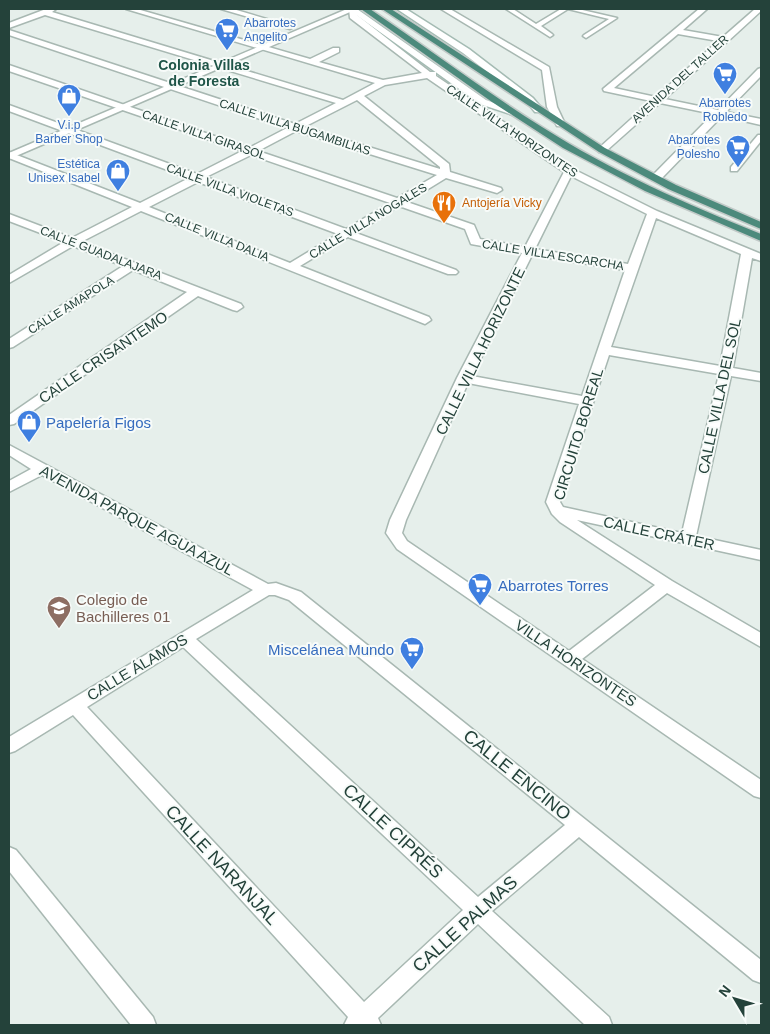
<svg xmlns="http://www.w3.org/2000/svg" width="770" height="1034" viewBox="0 0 770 1034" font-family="Helvetica,sans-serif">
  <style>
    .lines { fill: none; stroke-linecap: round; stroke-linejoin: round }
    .pedestrian-casing { stroke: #a8b8b2; stroke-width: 3 }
    .minor-casing { stroke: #a8b8b2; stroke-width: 3 }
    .tertiary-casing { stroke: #a8b8b2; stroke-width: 3 }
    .secondary-casing { stroke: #a4bbb3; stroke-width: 3 }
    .trunk-casing { stroke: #c2cac8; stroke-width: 3 }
    .pedestrian { fill: #fff; fill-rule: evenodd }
    .minor { fill: #fff; fill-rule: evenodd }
    .tertiary { fill: #fff; fill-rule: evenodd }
    .secondary { fill: #fff; fill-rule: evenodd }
    .trunk { fill: #4c8a7c; fill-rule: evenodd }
    .labels { text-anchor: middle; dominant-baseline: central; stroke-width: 4; stroke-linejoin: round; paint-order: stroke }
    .far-shop-label { font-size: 12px; fill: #366cbe; stroke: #f7fbf9 }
    .far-street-label { font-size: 12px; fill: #24423a; stroke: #f7fbf9 }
    .far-food-label { font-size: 12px; fill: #c56008; stroke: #f7fbf9; text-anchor: start }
    .far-neighbourhood-label { font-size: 14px; font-weight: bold; fill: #1f5548; stroke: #f7fbf9 }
    .street-label { font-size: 15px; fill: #24423a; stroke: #f7fbf9 }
    .shop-label { font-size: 15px; fill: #366cbe; stroke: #f7fbf9; text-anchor: start }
    .education-label { font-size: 15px; fill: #785e54; stroke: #f7fbf9; text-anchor: start }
    .near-street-label { font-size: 18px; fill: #24423a; stroke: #f7fbf9 }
  </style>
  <rect width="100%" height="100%" fill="#e6efeb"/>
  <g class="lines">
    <defs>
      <g id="pedestrian">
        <path d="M506 9H513L536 24 561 9H568L541 26 552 34 553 35 550 37Z"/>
        <path d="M568 9H578L617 18 586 38 583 36 584 35 609 19Z"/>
        <path d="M758 135H761V141L737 171H731V167Z"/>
      </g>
      <g id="minor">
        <path d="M46 9H56L52 12 343 100 375 83 126 9H137L310 59 333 48H339V52L319 62 383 80 422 73 350 18 349 9H357V15L430 72H436V76L573 169 657 211 761 254V261L752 258 733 368 761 373V381L731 376 696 536 761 550V560L577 520 672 581 761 633V647L667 593 582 659 761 780V798L754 796 397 549 386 533 390 520 457 378 522 253 471 244 465 229 399 206 356 233 456 270 458 272 456 274H448L348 237 300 266 429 317 431 320 425 324 141 211 81 242 241 304 243 307 237 311 233 310 198 296 14 424 9 425V415L187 292 133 270 13 347 9 348V339L123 266 73 246 9 283V275L64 242 9 221V214L72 238 132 207 9 158V152L140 203 189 178 9 111V105L197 174 242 151 9 71V65L249 148 287 128 9 35V30L295 124 336 103 45 15 9 28V23ZM427 78 564 172 525 247 480 239 474 225 407 202 446 178 497 193 502 190 501 188 450 172 449 164 364 96 385 85ZM357 100 440 167V169L304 127ZM296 131 437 175 397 198 258 151ZM251 155 390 203 346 229 206 177ZM571 176 647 214 628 264 535 249ZM198 182 338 234 290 263 149 207ZM656 218 741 254 720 366 611 347ZM532 255 625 270 582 396 472 376ZM609 355 719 374 682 533 563 507 560 502ZM468 383 579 404 546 502 552 514 560 522 655 585 569 651 407 541 402 533 406 520Z"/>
        <path d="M221 9H233L294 27 290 29Z"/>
        <path d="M699 9H707L683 30 723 37 755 9H761V11L665 99 718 110 758 69 761 68V76L726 112 761 119V125L722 116 660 180H652V176L713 114 660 103 605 152H599V148L651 101 604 91 603 89ZM678 34 718 41 656 97 614 88Z"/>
        <path d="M9 445 268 584 276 583 301 592 761 960V983L753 980 579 837 492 911 609 1017 612 1025H585L478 924 378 1018 381 1025H344L348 1017 73 715 15 751 9 753V737L253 590 42 475 9 492V481L31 469 9 455ZM269 595H275L289 600 565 825 478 897 196 639ZM183 647 463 910 364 1002 87 707Z"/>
        <path d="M9 847 16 850 153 1017 156 1025H131L9 871Z"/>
      </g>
      <g id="tertiary">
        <path d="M347 9H357L9 159V153Z"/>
        <path d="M441 9H450L549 67 557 107 565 124 563 126H557L547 107 542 70Z"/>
      </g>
      <g id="secondary">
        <path d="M348 9H357L486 100 518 112 513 115 480 104Z"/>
        <path d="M397 9H406L469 49 533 98 543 110 541 112H535L527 102 463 53Z"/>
      </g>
      <g id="trunk">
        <path d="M361 9H370C428 48 483 90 542 127 611 171 686 204 761 234V241L645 191 563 148 492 102Z"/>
        <path d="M382 9H391L605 148 676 185 761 222V229L668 189 599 152Z"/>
      </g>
    </defs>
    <!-- pedestrian casing -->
    <use href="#pedestrian" class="pedestrian-casing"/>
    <!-- minor casing -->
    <use href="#minor" class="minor-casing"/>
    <!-- tertiary casing -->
    <use href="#tertiary" class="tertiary-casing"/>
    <!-- secondary casing -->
    <use href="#secondary" class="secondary-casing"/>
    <!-- trunk casing -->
    <use href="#trunk" class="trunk-casing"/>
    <!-- pedestrian -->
    <use href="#pedestrian" class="pedestrian"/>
    <!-- minor -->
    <use href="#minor" class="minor"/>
    <!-- tertiary -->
    <use href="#tertiary" class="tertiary"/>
    <!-- secondary -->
    <use href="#secondary" class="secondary"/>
    <!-- trunk -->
    <use href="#trunk" class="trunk"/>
  </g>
  <!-- icons -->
  <defs>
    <symbol id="supermarket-pin" viewBox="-11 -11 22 30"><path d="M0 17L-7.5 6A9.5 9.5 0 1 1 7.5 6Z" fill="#3f7fe0" stroke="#f7fbf9"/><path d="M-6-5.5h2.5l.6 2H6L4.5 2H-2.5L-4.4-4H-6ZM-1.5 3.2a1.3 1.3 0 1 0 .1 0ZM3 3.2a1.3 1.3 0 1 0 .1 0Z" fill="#fff"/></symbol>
    <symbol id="shop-pin" viewBox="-11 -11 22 30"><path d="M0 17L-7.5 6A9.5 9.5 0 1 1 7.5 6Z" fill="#3f7fe0" stroke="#f7fbf9"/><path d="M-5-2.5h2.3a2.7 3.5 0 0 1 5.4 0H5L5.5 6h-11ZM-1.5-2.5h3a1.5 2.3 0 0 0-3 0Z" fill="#fff"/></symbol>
    <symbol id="restaurant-pin" viewBox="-11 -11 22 30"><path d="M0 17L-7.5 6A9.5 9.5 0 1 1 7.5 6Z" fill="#e8710a" stroke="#f7fbf9"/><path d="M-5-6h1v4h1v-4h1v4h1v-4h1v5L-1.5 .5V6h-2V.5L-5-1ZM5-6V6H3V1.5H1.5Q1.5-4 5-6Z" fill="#fff"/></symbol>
    <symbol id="school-pin" viewBox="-11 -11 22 30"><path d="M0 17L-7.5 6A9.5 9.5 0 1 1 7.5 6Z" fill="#8d6e63" stroke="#f7fbf9"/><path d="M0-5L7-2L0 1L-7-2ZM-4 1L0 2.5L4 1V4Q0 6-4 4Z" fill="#fff"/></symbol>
  </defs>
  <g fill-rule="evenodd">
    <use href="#supermarket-pin" x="213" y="16" width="28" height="38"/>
    <use href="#supermarket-pin" x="711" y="60" width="28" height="38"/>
    <use href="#shop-pin" x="55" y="82" width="28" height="38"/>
    <use href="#supermarket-pin" x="724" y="133" width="28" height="38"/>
    <use href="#shop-pin" x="104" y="157" width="28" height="38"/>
    <use href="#restaurant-pin" x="430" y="189" width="28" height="38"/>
    <use href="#shop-pin" x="15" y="408" width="28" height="38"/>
    <use href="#supermarket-pin" x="466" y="571" width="28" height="38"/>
    <use href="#school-pin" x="45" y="594" width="28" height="38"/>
    <use href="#supermarket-pin" x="398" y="635" width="28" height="38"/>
  </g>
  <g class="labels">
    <!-- far-shop labels -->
    <g class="far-shop-label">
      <text x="244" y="23" text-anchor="start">Abarrotes<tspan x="244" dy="14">Angelito</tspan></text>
      <text x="725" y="103">Abarrotes<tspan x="725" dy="14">Robledo</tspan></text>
      <text x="69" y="125">V.i.p<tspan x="69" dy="14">Barber Shop</tspan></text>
      <text x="720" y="140" text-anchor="end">Abarrotes<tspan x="720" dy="14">Polesho</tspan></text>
      <text x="100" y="164" text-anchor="end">Estética<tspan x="100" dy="14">Unisex Isabel</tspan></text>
    </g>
    <!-- far-street labels -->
    <g class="far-street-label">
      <text transform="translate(680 79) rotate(-42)">AVENIDA DEL TALLER</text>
      <text transform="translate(295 127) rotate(18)">CALLE VILLA BUGAMBILIAS</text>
      <text transform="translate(512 131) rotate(34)">CALLE VILLA HORIZONTES</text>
      <text transform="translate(204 135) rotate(19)">CALLE VILLA GIRASOL</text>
      <text transform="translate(230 190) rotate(20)">CALLE VILLA VIOLETAS</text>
      <text transform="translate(368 221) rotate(-31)">CALLE VILLA NOGALES</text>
      <text transform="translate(217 237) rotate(22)">CALLE VILLA DALIA</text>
      <text transform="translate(101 253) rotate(21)">CALLE GUADALAJARA</text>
      <text transform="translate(553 255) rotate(9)">CALLE VILLA ESCARCHA</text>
      <text transform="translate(71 305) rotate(-32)">CALLE AMAPOLA</text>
    </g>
    <!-- far-food labels -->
    <g class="far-food-label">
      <text x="462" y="203">Antojería Vicky</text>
    </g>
    <!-- far-neighbourhood labels -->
    <g class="far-neighbourhood-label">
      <text x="204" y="65">Colonia Villas<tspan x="204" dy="16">de Foresta</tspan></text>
    </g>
    <!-- street labels -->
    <g class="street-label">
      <text transform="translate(480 351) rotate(-64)">CALLE VILLA HORIZONTE</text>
      <text transform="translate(103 357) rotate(-34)">CALLE CRISANTEMO</text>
      <text transform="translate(719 396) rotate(-78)">CALLE VILLA DEL SOL</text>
      <text transform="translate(578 434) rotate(-73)">CIRCUITO BOREAL</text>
      <text transform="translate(137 520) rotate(28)">AVENIDA PARQUE AGUA AZUL</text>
      <text transform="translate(659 533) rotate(12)">CALLE CRÁTER</text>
      <text transform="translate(576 663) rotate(34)">VILLA HORIZONTES</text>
      <text transform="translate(137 667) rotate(-31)">CALLE ÁLAMOS</text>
    </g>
    <!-- shop labels -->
    <g class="shop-label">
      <text x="46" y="422">Papelería Figos</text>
      <text x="498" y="585">Abarrotes Torres</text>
      <text x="394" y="649" text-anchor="end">Miscelánea Mundo</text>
    </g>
    <!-- education labels -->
    <g class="education-label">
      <text x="76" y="599">Colegio de<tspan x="76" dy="17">Bachilleres 01</tspan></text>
    </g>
    <!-- near-street labels -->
    <g class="near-street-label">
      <text transform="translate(517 775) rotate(39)">CALLE ENCINO</text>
      <text transform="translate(393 831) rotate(43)">CALLE CIPRÉS</text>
      <text transform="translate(222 865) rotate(47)">CALLE NARANJAL</text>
      <text transform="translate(465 924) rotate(-42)">CALLE PALMAS</text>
    </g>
  </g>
  <!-- border -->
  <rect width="770" height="1034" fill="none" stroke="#24423a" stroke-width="20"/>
  <!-- north arrow -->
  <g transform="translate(735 999) rotate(308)" stroke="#f7fbf9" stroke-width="4" paint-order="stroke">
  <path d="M0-4L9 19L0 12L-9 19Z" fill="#24423a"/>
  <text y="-8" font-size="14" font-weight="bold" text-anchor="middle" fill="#24423a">N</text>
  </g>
</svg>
